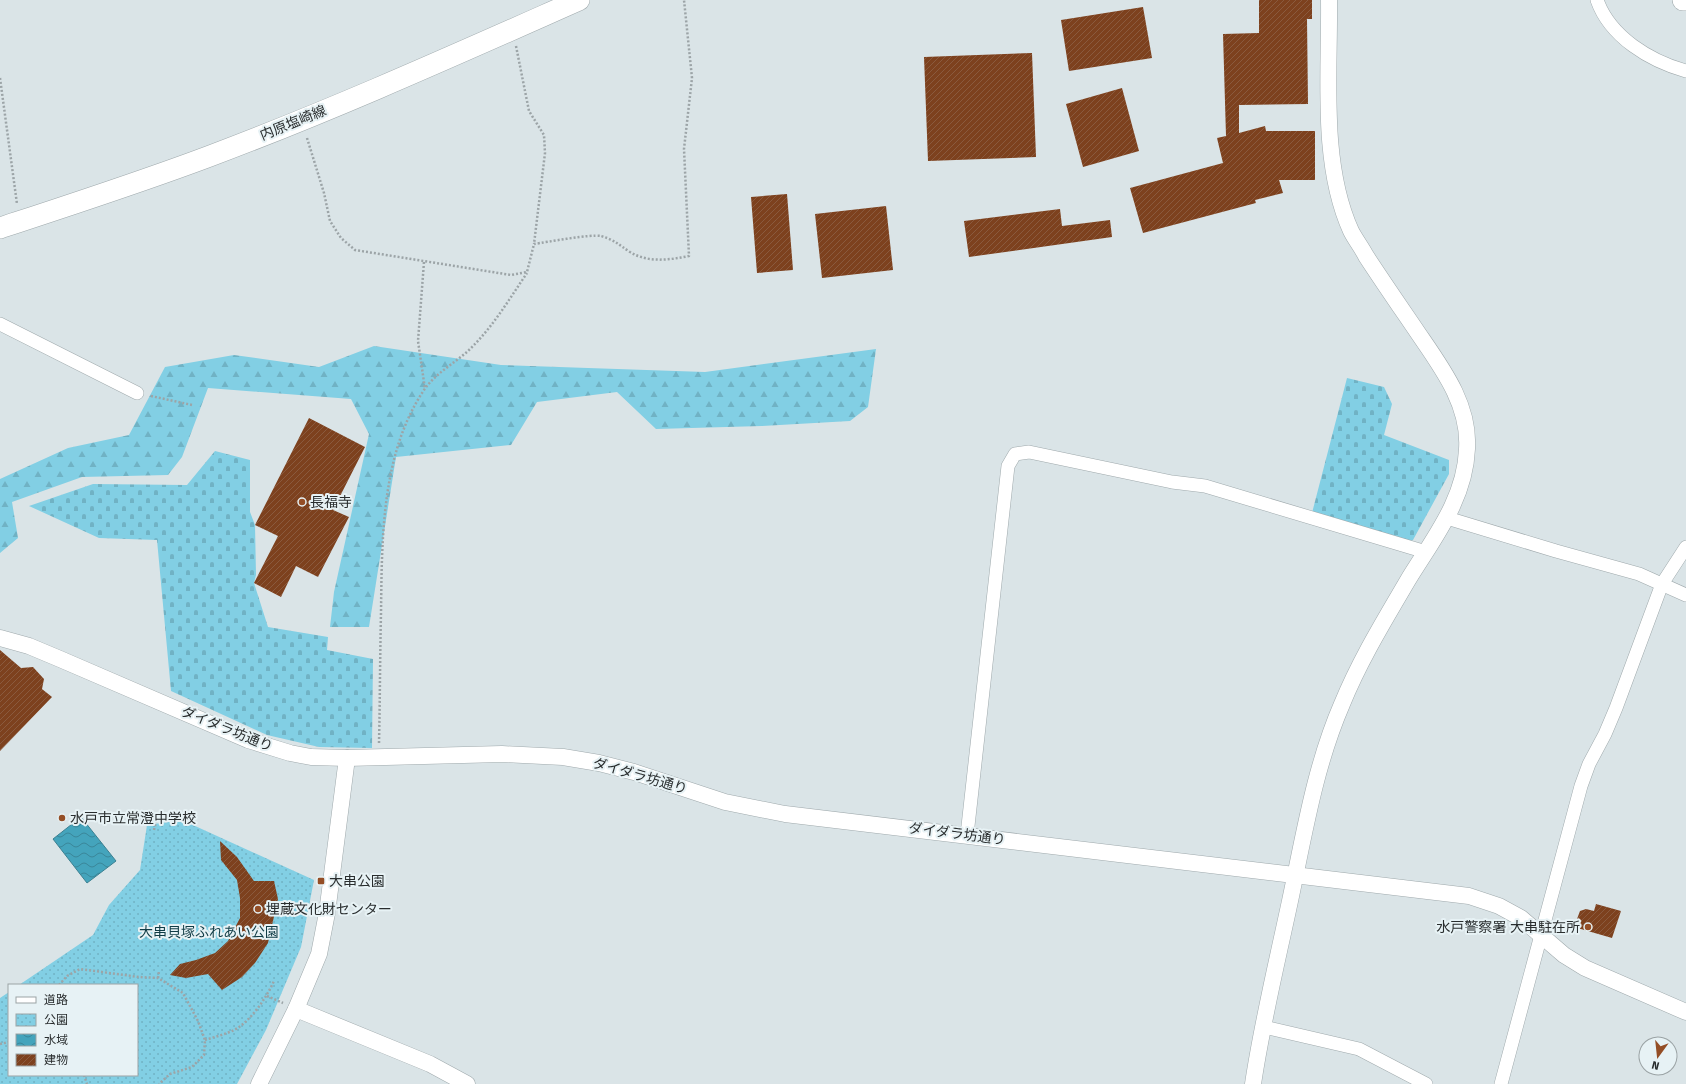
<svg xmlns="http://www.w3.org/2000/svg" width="1686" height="1084" viewBox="0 0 1686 1084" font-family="'Fira Sans','Noto Sans JP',sans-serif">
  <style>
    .forest { fill: url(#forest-firs) }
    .cemetery { fill: url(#cemetery-stones) }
    .park { fill: url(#park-dots) }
    .water { fill: url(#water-waves); stroke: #3c8091 }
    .building { fill: url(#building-hatch) }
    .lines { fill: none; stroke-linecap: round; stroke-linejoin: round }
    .minor-casing { stroke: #9fa9ac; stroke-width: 14 }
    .tertiary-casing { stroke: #9fa9ac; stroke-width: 17 }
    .primary-casing { stroke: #9fa9ac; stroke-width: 22 }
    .path { stroke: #9ca4a7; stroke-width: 2.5; stroke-dasharray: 2 2; stroke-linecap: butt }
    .minor { stroke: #fff; stroke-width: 13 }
    .tertiary { stroke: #fff; stroke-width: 16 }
    .primary { stroke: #fff; stroke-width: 21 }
    .poi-dot { fill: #944e26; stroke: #e7f2f5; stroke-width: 1.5 }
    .labels { text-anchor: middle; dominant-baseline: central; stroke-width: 4; stroke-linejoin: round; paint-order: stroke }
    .street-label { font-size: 14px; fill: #292d2e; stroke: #e7f2f5 }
    .poi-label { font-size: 14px; fill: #292d2e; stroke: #e7f2f5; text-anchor: start }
    .park-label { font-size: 14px; fill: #103c46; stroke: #e7f2f5 }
  </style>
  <defs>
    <pattern id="forest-firs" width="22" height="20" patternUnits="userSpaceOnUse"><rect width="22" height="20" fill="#82cfe4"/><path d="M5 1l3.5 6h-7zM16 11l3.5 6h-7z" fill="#70b2c4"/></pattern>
    <pattern id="cemetery-stones" width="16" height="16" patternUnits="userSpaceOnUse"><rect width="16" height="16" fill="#82cfe4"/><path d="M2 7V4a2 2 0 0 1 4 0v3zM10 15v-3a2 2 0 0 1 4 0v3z" fill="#70b2c4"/></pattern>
    <pattern id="park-dots" width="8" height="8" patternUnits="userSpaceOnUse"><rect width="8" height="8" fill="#82cfe4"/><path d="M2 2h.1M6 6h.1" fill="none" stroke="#70b2c4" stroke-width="1.8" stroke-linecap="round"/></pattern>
    <pattern id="water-waves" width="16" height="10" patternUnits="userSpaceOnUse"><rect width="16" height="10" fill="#44a4bc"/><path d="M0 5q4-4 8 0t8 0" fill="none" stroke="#398699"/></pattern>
    <pattern id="building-hatch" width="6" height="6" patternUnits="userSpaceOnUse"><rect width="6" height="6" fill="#7d411e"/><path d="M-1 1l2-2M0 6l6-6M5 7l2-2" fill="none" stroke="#8a5a3e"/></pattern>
  </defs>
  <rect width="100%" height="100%" fill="#dae4e7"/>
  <!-- forest -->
  <path class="forest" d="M374 346 501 365 705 372 876 349 868 407 850 421 762 426 656 429 617 392 537 402 511 445 396 457 369 627H330L334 592 369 434 351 399 208 388 182 457 168 475 82 477 12 502 18 538 0 553V479L68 448 129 435 165 367 234 355 319 367Z"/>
  <!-- cemetery -->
  <g class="cemetery">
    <path d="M1347 378 1384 387 1392 404 1384 435 1449 460V474L1413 540 1406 543 1312 513Z"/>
    <path d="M215 451 250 460V512L255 525 256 575 254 583 268 627 328 637 327 650 373 659 372 748 319 747 267 735 171 691 157 540 99 538 29 506 93 484 187 485Z"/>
  </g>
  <!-- park -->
  <path class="park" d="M182 820 314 880 301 947 266 1030 237 1084H0V998L9 992V1075H137V985H19L93 935 109 905 140 870 147 825Z"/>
  <!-- water -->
  <path class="water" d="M81 817 116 861 87 883 53 839Z"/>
  <!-- building -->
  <g class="building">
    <path d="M1259 0H1312V19H1307L1308 104 1239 105V133L1265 126 1266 131H1315V180H1279L1283 193 1255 200 1256 203 1143 233 1130 188 1223 163 1217 138 1226 136 1223 34 1259 33Z"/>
    <path d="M1143 7 1152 58 1069 71 1061 20Z"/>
    <path d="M1032 53 1036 157 928 161 924 57Z"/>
    <path d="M1122 88 1139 151 1083 167 1066 104Z"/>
    <path d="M787 194 793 270 757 273 751 197Z"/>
    <path d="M886 206 893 270 822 278 815 214Z"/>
    <path d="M1060 209 1062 226 1110 220 1112 237 969 257 964 221Z"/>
    <path d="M309 418 365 447 333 510 349 517 318 577 296 566 281 597 254 583 278 536 255 525Z"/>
    <path d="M0 650 21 668 33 667 44 679 42 689 52 697 0 751Z"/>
    <path d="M220 841 237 857 254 881H274L278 899 268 943 255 963 242 977 222 990 208 974 186 978 170 975 180 964 196 960 215 953 228 941 240 918V898L237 880 221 860Z"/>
    <path d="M1596 904 1621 911 1612 938 1574 927 1580 911 1586 909 1594 911Z"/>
  </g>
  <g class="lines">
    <defs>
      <g id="minor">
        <path d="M1597 0C1610 37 1650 61 1686 71"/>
        <path d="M0 324 137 393"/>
        <path d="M1447 518 1556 551 1639 574 1686 595"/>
        <path d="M967 835 1008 466 1015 454 1029 452 1172 482 1205 486 1426 552"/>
        <path d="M1264 1027 1359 1049 1426 1084"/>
        <path d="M1501 1084 1581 786 1589 764 1605 734 1616 708 1662 584 1686 547"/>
      </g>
      <g id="tertiary">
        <path d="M0 638 29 646 60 659 248 740 290 753 311 757 347 758 502 754 563 757 599 763 634 772 725 802 785 814 1469 896 1499 906 1521 918 1564 955 1585 968 1686 1012"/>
        <path d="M296 1009 430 1064 467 1084"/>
        <path d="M259 1084 296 1009 319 954 327 913 347 758"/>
        <path d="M1253 1084C1262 1023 1277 962 1290 901 1304 835 1315 766 1342 704 1360 660 1384 621 1408 580 1433 539 1465 500 1467 449 1470 405 1442 368 1418 333 1401 308 1383 282 1366 256 1362 248 1355 239 1351 231 1320 163 1330 73 1329 0"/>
      </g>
      <g id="primary">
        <path d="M1683 0H1686"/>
        <path d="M0 228C70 205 141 182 210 156 335 109 457 54 579 0"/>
      </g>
    </defs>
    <!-- minor casing -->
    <use href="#minor" class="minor-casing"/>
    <!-- tertiary casing -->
    <use href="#tertiary" class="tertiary-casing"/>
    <!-- primary casing -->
    <use href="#primary" class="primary-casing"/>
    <!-- path -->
    <g class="path">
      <path d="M516 46 529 111 544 135 545 153 534 244"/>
      <path d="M0 78 17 204"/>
      <path d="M307 138 324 193 330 221 341 238 355 250 511 275 527 272 534 244C547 242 591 234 601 236 615 240 619 245 630 252 648 263 669 260 689 256L684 149 692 78 684 0"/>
      <path d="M424 262 418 341 425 389"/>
      <path d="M151 396 192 405"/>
      <path d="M379 743C380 699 380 656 381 613 382 539 381 454 424 390 437 371 458 362 473 346 494 325 510 298 527 273"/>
      <path d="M154 830 157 817"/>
      <path d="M158 978 159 971"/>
      <path d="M59 985 67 976 80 969 139 977 158 978 183 993 198 1021 205 1040 204 1055 192 1067 170 1074 159 1084"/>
      <path d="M267 996 283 1003"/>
      <path d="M205 1040C217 1036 233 1033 243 1024 256 1013 267 996 274 981"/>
      <path d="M0 1044 9 1042"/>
      <path d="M84 1075 87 1084"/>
    </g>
    <!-- minor -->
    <use href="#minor" class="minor"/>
    <!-- tertiary -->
    <use href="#tertiary" class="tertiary"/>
    <!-- primary -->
    <use href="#primary" class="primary"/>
  </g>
  <!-- markers -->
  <g class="poi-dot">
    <circle cx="302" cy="502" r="4"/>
    <circle cx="62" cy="818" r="4"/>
    <rect x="317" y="877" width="8" height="8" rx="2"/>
    <circle cx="258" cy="909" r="4"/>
    <circle cx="1588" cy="927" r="4"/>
  </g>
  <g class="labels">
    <!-- street labels -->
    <g class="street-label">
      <text transform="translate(293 123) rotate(-22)">内原塩崎線</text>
      <text transform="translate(227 729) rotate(22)">ダイダラ坊通り</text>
      <text transform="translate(640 776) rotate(16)">ダイダラ坊通り</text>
      <text transform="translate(957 834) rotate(7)">ダイダラ坊通り</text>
    </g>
    <!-- poi labels -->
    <g class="poi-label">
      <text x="310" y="502">長福寺</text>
      <text x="70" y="818">水戸市立常澄中学校</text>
      <text x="329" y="881">大串公園</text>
      <text x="266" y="909">埋蔵文化財センター</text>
      <text x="1580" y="927" text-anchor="end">水戸警察署 大串駐在所</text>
    </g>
    <!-- park labels -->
    <g class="park-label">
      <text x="209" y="932">大串貝塚ふれあい公園</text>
    </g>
  </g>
  <!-- legend -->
  <rect x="8" y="984" width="130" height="92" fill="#e7f2f5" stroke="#9ba3a5"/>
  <rect x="16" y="997" width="20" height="6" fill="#ffffff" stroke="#9ba3a5"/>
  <text x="44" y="1004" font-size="12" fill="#292d2e">道路</text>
  <rect x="16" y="1014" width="20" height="12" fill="url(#park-dots)" stroke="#9ba3a5"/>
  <text x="44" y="1024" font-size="12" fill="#292d2e">公園</text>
  <rect x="16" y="1034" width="20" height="12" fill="url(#water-waves)" stroke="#9ba3a5"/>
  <text x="44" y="1044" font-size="12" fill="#292d2e">水域</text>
  <rect x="16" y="1054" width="20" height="12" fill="url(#building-hatch)" stroke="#9ba3a5"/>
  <text x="44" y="1064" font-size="12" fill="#292d2e">建物</text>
  <!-- north arrow -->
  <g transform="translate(1658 1056) rotate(195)"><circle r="19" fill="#e7f2f5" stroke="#9ba3a5"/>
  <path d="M0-3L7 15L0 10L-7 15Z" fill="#944e26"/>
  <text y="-6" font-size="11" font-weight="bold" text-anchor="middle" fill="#292d2e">N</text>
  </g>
</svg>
